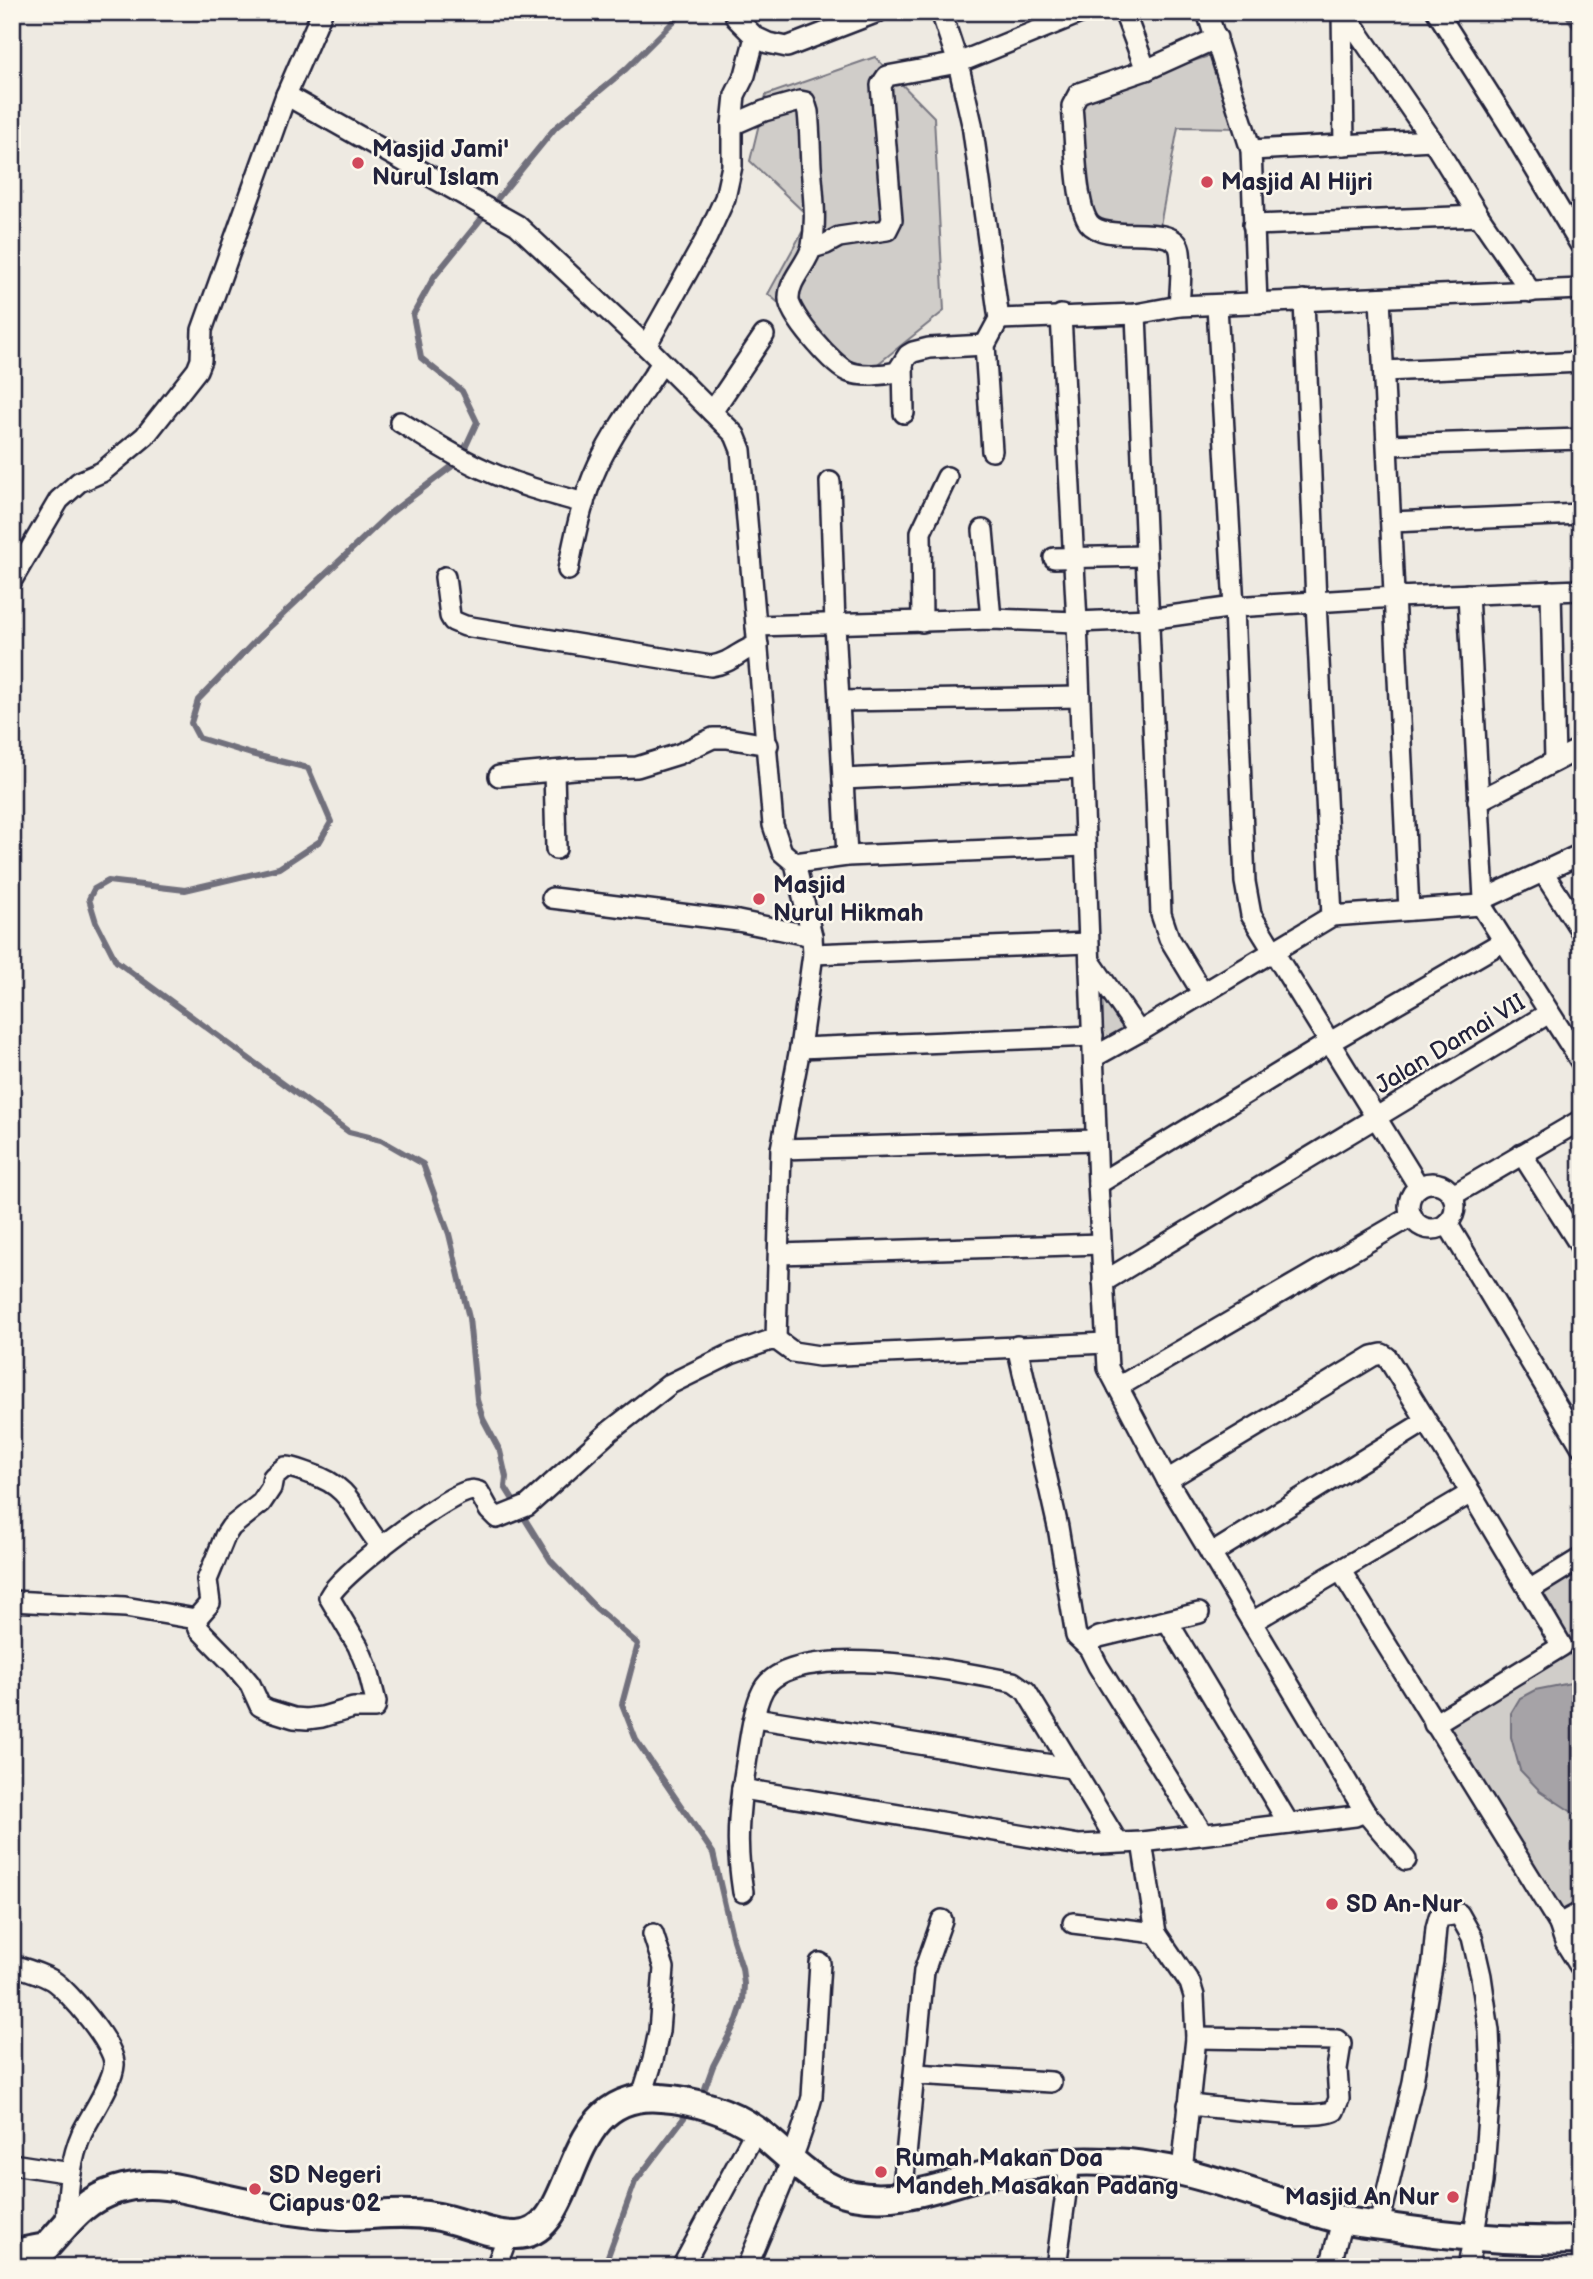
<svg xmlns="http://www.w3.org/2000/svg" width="1593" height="2279" viewBox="0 0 1593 2279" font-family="'Balsamiq Sans',sans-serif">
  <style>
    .green { fill: #d0cdc9; stroke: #797882; stroke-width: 2 }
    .water { fill: #a6a3a7; stroke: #716f7c; stroke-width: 2 }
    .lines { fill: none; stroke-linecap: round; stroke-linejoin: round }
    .stream { stroke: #716f7c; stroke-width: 6 }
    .street-casing { stroke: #22223b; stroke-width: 24 }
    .secondary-casing { stroke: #22223b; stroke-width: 32 }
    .street { stroke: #fbf7ec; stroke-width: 19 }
    .secondary { stroke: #fbf7ec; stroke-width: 26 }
    .poi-dot { fill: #d1495b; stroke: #fbf7ec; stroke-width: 2.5 }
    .labels { text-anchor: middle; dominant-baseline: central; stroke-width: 5; stroke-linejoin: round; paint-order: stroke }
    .poi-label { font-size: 24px; font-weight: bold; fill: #22223b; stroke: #fbf7ec; text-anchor: start }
    .street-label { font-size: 24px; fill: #22223b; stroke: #fbf7ec }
  </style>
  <rect width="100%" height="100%" fill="#eeeae2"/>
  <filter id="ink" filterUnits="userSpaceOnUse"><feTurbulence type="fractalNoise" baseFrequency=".0143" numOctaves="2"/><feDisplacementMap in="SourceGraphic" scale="14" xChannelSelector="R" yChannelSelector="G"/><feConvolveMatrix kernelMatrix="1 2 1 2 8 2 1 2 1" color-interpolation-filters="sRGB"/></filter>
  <g filter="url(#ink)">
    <!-- green -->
    <g class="green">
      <path d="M1215 54 1244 128 1178 127 1159 231 1106 226 1095 219 1087 203 1080 107 1088 95Z"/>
      <path d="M875 57 934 117 944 311 864 375 768 294 810 218 750 161 766 95Z"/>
      <path d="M1100 989 1128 1028 1104 1041 1098 1024Z"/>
      <path d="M1581 1563V1904L1561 1915 1447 1725 1570 1650 1534 1591Z"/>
    </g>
    <!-- water -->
    <path class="water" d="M1581 1681V1818L1540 1791 1520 1770 1511 1737V1713L1520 1698 1535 1690Z"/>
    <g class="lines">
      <!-- stream -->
      <g class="stream">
        <path d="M683 12 626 69 555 128 434 277 413 315 421 358 462 391 477 422 459 461 389 514 259 637 198 700 191 723 199 738 251 754 308 768 331 822 320 841 279 868 185 890 108 881 94 889 89 899 96 922 116 961 349 1132 381 1140 423 1164 449 1234 469 1318 477 1400 483 1419 500 1451 506 1477 505 1487 551 1561 596 1608 638 1644 622 1704 636 1740 713 1853 733 1940 742 1968 744 1984 743 2002 737 2020 713 2066 704 2091 698 2098"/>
        <path d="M1566 12 1581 36"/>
        <path d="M604 2267 635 2182 690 2110"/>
      </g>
      <defs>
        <g id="street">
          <path d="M735 12 736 18 755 37 768 43 787 47 878 12"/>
          <path d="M941 12 958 63 972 124 999 319 985 345 992 451"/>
          <path d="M1124 12 1146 70"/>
          <path d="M1207 12 1251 150 1257 303"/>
          <path d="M1342 12 1344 145"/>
          <path d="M1344 12 1432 140 1479 216 1531 292"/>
          <path d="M1437 12 1509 125 1581 246"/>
          <path d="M755 37 745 75 735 95 732 125 764 111 800 101 805 102 808 112C810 130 810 148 811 166 813 193 817 219 812 246 808 264 788 280 789 299 789 315 834 367 849 372 862 377 883 375 897 372L908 355 913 352 929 348 985 345"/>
          <path d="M286 95 517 225 646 346 735 435 741 450 773 825 782 852 795 863 812 936 813 954 800 1048 781 1149 776 1340"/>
          <path d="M1251 150 1432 140"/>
          <path d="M1253 225 1479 216"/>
          <path d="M812 248 826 244 839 237 887 230 892 220 881 85 887 76 958 63 1083 12"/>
          <path d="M1380 298 1409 910"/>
          <path d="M1304 300 1316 602 1332 916"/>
          <path d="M1179 306C1180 293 1183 257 1179 247 1170 223 1105 244 1089 223 1075 205 1075 133 1072 106L1079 93 1146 70 1217 38"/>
          <path d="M1217 306 1234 607 1245 882 1251 915 1419 1187"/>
          <path d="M1136 314 1161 914 1169 938 1203 994"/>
          <path d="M1061 315 1077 622 1098 1184 1108 1368 1167 1480 1365 1812 1406 1860"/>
          <path d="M999 319 1136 314 1179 306 1581 289"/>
          <path d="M646 346 707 237 725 198 732 166V125"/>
          <path d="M903 364 904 413"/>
          <path d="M1384 371 1581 362"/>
          <path d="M712 412 764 335"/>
          <path d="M400 422C428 439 455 457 485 470 517 485 551 494 584 503"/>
          <path d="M1388 445 1581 439"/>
          <path d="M830 482 835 624 847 856"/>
          <path d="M1391 522 1581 514"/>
          <path d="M983 530 991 619"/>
          <path d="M1054 558 1145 556"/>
          <path d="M568 570C575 535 582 499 598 465 615 429 640 396 662 363"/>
          <path d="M445 577 450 616 453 621 465 626 711 666C734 662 738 651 758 645"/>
          <path d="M12 580 59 500 79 482 102 472 145 436 197 370 201 360 202 330 286 95 322 12"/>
          <path d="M1551 591 1555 761"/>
          <path d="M1468 594 1484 899"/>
          <path d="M922 622 921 532 947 477"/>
          <path d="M756 626 991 619 1077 622 1149 619 1234 607 1395 597 1581 590"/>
          <path d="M839 701 1079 697"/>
          <path d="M554 771 556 849"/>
          <path d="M499 776 574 769 637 767 679 754 713 738H727L768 745"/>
          <path d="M843 779 1081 768"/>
          <path d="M1478 801 1581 748"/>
          <path d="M795 863 847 856 1084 846"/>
          <path d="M1543 872 1581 931"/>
          <path d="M552 898 738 921 812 936"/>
          <path d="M1481 905 1581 1062"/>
          <path d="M813 954 1088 943"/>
          <path d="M1090 961 1139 1032"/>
          <path d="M800 1048 1093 1036"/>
          <path d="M1094 1057 1139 1032 1332 916 1481 905 1484 899 1581 854"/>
          <path d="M781 1149 1096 1140"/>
          <path d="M1522 1154 1581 1247"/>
          <circle cx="1432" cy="1206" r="23"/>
          <path d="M1098 1184 1325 1045 1504 941"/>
          <path d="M1453 1195 1581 1120"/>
          <path d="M1447 1223 1581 1446"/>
          <path d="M779 1254 1101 1244"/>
          <path d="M1103 1282 1549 1013"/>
          <path d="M1017 1346 1058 1527 1076 1636 1089 1648 1098 1666 1203 1834"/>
          <path d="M1118 1387 1412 1216"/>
          <path d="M1167 1480 1373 1356 1382 1354 1387 1357 1471 1493 1562 1646 1434 1724"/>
          <path d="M1211 1554 1426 1421"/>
          <path d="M1341 1571 1559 1924 1565 1942 1581 1968"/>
          <path d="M1529 1590 1581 1558"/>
          <path d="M12 1601 125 1607 196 1619 210 1603 207 1580 225 1536 231 1527 261 1503 271 1488 273 1477 285 1467C294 1467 302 1471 311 1474 354 1487 355 1517 382 1547"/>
          <path d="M196 1619 199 1629 235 1666 250 1684 260 1706 268 1710 294 1718 307 1719 322 1717 353 1708H375L376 1702 368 1670 358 1646 329 1597C341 1573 442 1498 468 1491 474 1490 473 1490 479 1492L489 1510 497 1518 527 1506 610 1431 670 1384 731 1354 771 1340 778 1341 793 1352 819 1356 1106 1343"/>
          <path d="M1168 1622 1289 1824"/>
          <path d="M1252 1622 1471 1493"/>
          <path d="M1089 1648 1092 1641 1099 1637 1199 1613"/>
          <path d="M755 1718 1071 1768"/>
          <path d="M742 1789C737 1828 737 1853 743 1892"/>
          <path d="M1142 1842 1156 1933 1190 1983 1194 1996 1196 2038 1182 2171"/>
          <path d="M1118 1843 1026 1691 1013 1682C964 1672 791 1637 763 1690 751 1712 747 1764 742 1789L1079 1845 1142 1842 1355 1816 1365 1812"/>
          <path d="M1073 1923 1156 1933"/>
          <path d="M1559 1924 1581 1912"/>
          <path d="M12 1965C25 1969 40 1973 52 1980 69 1991 116 2046 114 2065 113 2083 90 2116 82 2133 70 2160 68 2193 66 2222"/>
          <path d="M915 2074 1051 2082"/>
          <path d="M633 2100 644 2089 653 2060 659 2031 664 1968 653 1934"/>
          <path d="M1188 2105C1219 2107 1311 2121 1334 2111L1339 2099 1337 2069 1341 2044 1337 2040 1196 2038"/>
          <path d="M12 2164 71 2173"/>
          <path d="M902 2197 924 1971 942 1920"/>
          <path d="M1379 2225 1413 2082 1433 1961 1436 1928 1439 1917 1459 1914 1472 1937 1481 1976 1489 2031 1491 2077 1483 2182 1468 2267"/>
          <path d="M496 2267 508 2235"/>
          <path d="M682 2267 756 2130"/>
          <path d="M747 2267C770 2211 797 2155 812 2097L820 1963"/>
          <path d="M1056 2267 1070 2163"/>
          <path d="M1330 2267 1342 2221"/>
        </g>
        <path id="secondary" d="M12 2259 25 2251 46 2247C69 2222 82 2201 116 2190 138 2183 161 2184 183 2189 235 2200 287 2214 341 2216 371 2216 403 2211 433 2216 461 2220 487 2235 515 2235 582 2237 557 2088 661 2098 693 2100 730 2111 756 2130 788 2153 812 2187 853 2195 900 2204 939 2186 984 2175 1024 2164 1069 2160 1110 2162 1190 2164 1261 2199 1338 2219 1356 2224 1377 2225 1396 2228 1457 2237 1519 2242 1581 2240"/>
      </defs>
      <!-- street casing -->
      <use href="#street" class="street-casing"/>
      <!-- secondary casing -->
      <use href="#secondary" class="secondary-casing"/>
      <!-- street -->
      <use href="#street" class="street"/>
      <!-- secondary -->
      <use href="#secondary" class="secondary"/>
    </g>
  </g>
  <!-- markers -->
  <g class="poi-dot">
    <circle cx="358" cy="163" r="7"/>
    <circle cx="1207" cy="182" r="7"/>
    <circle cx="759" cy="899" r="7"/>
    <circle cx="1332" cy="1904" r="7"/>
    <circle cx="881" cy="2172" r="7"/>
    <circle cx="255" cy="2189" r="7"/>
    <circle cx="1453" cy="2197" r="7"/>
  </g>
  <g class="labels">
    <!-- poi labels -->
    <g class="poi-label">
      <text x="372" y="149">Masjid Jami'<tspan x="372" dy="28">Nurul Islam</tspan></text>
      <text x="1221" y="182">Masjid Al Hijri</text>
      <text x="773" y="885">Masjid<tspan x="773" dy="28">Nurul Hikmah</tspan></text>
      <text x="1346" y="1904">SD An-Nur</text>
      <text x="895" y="2158">Rumah Makan Doa<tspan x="895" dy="28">Mandeh Masakan Padang</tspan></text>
      <text x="269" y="2175">SD Negeri<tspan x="269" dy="28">Ciapus 02</tspan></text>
      <text x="1439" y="2197" text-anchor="end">Masjid An Nur</text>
    </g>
    <!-- street labels -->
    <g class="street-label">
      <text transform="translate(1450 1044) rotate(-31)">Jalan Damai VII</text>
    </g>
  </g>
  <!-- margin -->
  <rect width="1593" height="2279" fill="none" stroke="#fbf7ec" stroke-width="42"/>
  <rect x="21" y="21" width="1551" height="2237" fill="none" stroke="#22223b" stroke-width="2.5" filter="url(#ink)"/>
</svg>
